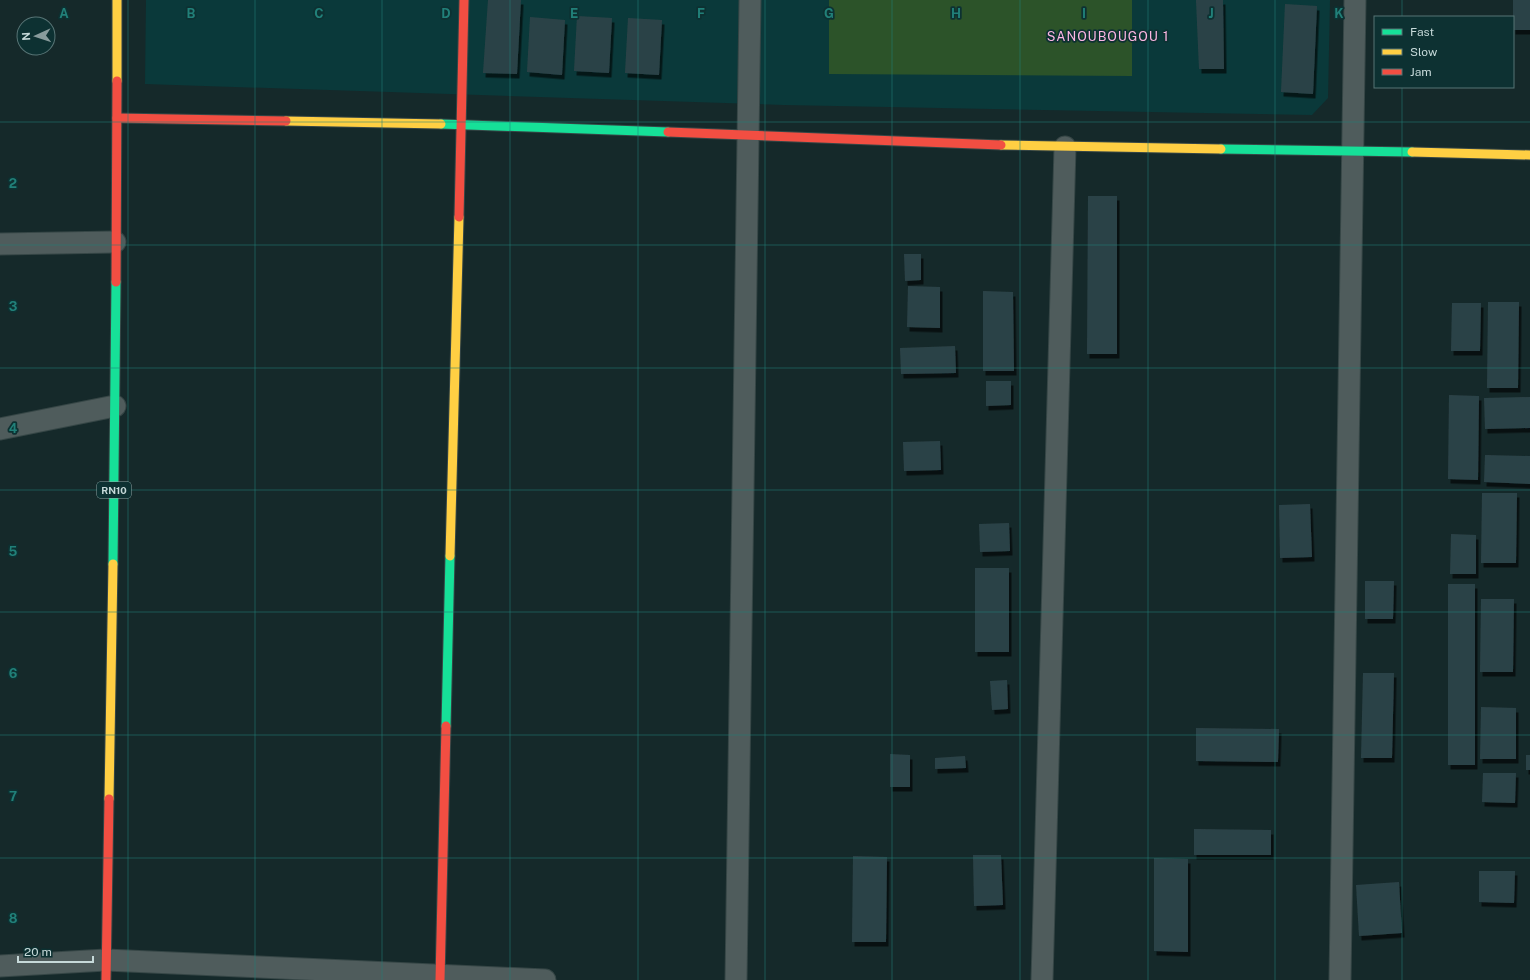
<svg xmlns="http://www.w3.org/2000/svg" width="1530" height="980" viewBox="0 0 1530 980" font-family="'Public Sans',sans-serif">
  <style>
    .built { fill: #0a393a }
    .green { fill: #2c5329 }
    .building { fill: #2c4247; filter: url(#shadow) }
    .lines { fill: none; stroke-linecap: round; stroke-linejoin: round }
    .street-casing { stroke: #364646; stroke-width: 23 }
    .fast-casing { stroke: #364646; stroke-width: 11 }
    .slow-casing { stroke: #364646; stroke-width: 11 }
    .jam-casing { stroke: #364646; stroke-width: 11 }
    .street { stroke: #4f5c5c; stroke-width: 21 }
    .fast { stroke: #16e098; stroke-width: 9 }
    .slow { stroke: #ffcf43; stroke-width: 9 }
    .jam { stroke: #f24e42; stroke-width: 9 }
    .grid { fill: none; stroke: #218079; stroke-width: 1; stroke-opacity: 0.55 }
    .labels { text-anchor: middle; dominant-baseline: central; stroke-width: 3.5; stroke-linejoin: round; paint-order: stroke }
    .shield { fill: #0d3132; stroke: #8ea7a7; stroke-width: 1 }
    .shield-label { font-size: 10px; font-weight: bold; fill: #c6d9d9 }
    .quarter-label { font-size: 13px; letter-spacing: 1px; fill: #fdb6e3; stroke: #0d3132 }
    .grid-label { font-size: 13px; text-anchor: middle; font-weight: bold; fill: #218079; stroke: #0d3132; stroke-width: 3.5; stroke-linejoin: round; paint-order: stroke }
  </style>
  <defs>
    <filter id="shadow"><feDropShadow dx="2.5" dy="4.5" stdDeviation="0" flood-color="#0009"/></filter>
  </defs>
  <rect width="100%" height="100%" fill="#15292a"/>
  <!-- built -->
  <path class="built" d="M146 0H1330L1328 98 1312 115 784 105 145 84Z"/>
  <!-- green -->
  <path class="green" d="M829 0H1132V76L829 74Z"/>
  <!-- building -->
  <g class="building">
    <path d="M488 0H521L517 74 483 73Z"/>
    <path d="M1196 0H1223L1224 69H1199Z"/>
    <rect x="1513" y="0" width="17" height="30"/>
    <path d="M1285 4 1317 6 1313 94 1281 92Z"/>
    <path d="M577 16 612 18 609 73 574 71Z"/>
    <path d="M530 17 565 20 562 75 527 72Z"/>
    <path d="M628 18 662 20 659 75 625 73Z"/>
    <path d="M1088 196H1117V354H1087Z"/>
    <path d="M904 254H921V280L905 281Z"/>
    <path d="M908 286 940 287V328L907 327Z"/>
    <path d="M983 291 1013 292 1014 371H983Z"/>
    <path d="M1488 302H1519L1518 388H1487Z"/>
    <path d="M1452 303H1481L1480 351H1451Z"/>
    <path d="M955 346 956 373 901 374 900 348Z"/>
    <path d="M986 381H1011V405L986 406Z"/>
    <path d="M1449 395 1479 396 1478 480 1448 479Z"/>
    <path d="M1530 397V428L1485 429 1484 398Z"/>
    <path d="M940 441 941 470 904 471 903 442Z"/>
    <path d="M1485 455 1530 456V484L1484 482Z"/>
    <path d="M1482 493H1517L1516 563H1481Z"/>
    <path d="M1310 504 1312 557 1280 558 1279 505Z"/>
    <path d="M1009 523 1010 551 980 552 979 524Z"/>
    <path d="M1451 534 1476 535V574H1450Z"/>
    <rect x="975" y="568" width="34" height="84"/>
    <path d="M1365 581H1394L1393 619H1365Z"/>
    <rect x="1448" y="584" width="27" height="181"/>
    <path d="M1481 599H1514L1513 672H1480Z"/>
    <path d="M1363 673H1394L1392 758H1361Z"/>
    <path d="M1007 680 1008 709 992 710 990 681Z"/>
    <path d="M1481 707 1516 708V759H1480Z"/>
    <path d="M1196 728 1279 729 1278 762 1196 761Z"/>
    <path d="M890 754 910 755V787H890Z"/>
    <rect x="1526" y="755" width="4" height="15"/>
    <path d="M965 756 966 768 935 769V758Z"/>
    <path d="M1483 773H1516L1515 803 1482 802Z"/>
    <path d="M1194 829 1271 830V855H1194Z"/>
    <path d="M973 855H1001L1003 905 974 906Z"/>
    <path d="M853 856 887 857 886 942H852Z"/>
    <path d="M1154 858 1188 859V952L1154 951Z"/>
    <path d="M1479 871H1515L1514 903 1479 902Z"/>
    <path d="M1399 882 1402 933 1359 936 1356 885Z"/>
  </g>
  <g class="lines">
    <defs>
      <g id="street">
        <path d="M0 244 115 242"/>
        <path d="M0 429 115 406"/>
        <path d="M0 966 106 960 545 980"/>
        <path d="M736 980 750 0"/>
        <path d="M1042 980 1065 147"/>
        <path d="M1340 980 1355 0"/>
      </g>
      <g id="fast">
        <path d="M441 124 668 132"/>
        <path d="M1221 149 1412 152"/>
        <path d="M113 564 116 282"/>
        <path d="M446 726 450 556"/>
      </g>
      <g id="slow">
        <path d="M117 81V0"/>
        <path d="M286 121 441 124"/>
        <path d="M1001 145 1221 149"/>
        <path d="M1412 152 1530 155"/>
        <path d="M450 556 459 217"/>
        <path d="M109 799 113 564"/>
      </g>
      <g id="jam">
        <path d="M117 118 286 121"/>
        <path d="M668 132 1001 145"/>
        <path d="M459 217 464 0"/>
        <path d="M116 282 117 81"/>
        <path d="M106 980 109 799"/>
        <path d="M440 980 446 726"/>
      </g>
    </defs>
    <!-- street casing -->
    <use href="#street" class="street-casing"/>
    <!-- fast casing -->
    <use href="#fast" class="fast-casing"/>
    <!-- slow casing -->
    <use href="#slow" class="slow-casing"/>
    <!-- jam casing -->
    <use href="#jam" class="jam-casing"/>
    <!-- street -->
    <use href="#street" class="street"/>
    <!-- fast -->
    <use href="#fast" class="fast"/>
    <!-- slow -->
    <use href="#slow" class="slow"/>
    <!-- jam -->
    <use href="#jam" class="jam"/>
  </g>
  <!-- grid -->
  <path class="grid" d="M128 0V980M255 0V980M382 0V980M510 0V980M638 0V980M765 0V980M892 0V980M1020 0V980M1148 0V980M1275 0V980M1402 0V17M1402 87V980M0 122H1530M0 245H1530M0 368H1530M0 490H1530M0 612H1530M0 735H1530M0 858H1530"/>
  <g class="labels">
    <!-- shield labels -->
    <rect class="shield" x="97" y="482" width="34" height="16" rx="3"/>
    <g class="shield-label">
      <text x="114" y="490">RN10</text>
    </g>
    <!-- quarter labels -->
    <g class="quarter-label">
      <text x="1108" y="36">SANOUBOUGOU 1</text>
    </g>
  </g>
  <g class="grid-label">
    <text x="64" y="18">A</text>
    <text x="191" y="18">B</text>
    <text x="319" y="18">C</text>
    <text x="446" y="18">D</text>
    <text x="574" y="18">E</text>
    <text x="701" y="18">F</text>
    <text x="829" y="18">G</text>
    <text x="956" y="18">H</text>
    <text x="1084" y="18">I</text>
    <text x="1211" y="18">J</text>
    <text x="1339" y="18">K</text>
    <text x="13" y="188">2</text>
    <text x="13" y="311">3</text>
    <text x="13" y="433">4</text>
    <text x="13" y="556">5</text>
    <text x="13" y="678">6</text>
    <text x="13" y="801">7</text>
    <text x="13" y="923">8</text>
  </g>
  <!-- legend -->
  <rect x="1374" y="16" width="140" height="72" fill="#0d3132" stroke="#577475"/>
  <rect x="1382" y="29" width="20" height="6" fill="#16e098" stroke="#577475"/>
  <text x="1410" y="36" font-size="12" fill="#c6d9d9">Fast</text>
  <rect x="1382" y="49" width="20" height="6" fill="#ffcf43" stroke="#577475"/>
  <text x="1410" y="56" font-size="12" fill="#c6d9d9">Slow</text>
  <rect x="1382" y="69" width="20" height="6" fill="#f24e42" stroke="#577475"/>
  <text x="1410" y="76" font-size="12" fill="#c6d9d9">Jam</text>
  <!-- north arrow -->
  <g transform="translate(36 36) rotate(267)"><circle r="19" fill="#0d3132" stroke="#577475"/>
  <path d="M0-3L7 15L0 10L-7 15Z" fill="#889b9c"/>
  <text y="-6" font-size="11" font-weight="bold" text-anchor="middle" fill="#c6d9d9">N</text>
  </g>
  <!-- scale -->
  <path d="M18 956v6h75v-6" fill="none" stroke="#c6d9d9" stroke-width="2"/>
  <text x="24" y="956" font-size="12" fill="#c6d9d9" stroke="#0d3132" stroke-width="3" paint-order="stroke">20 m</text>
</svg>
